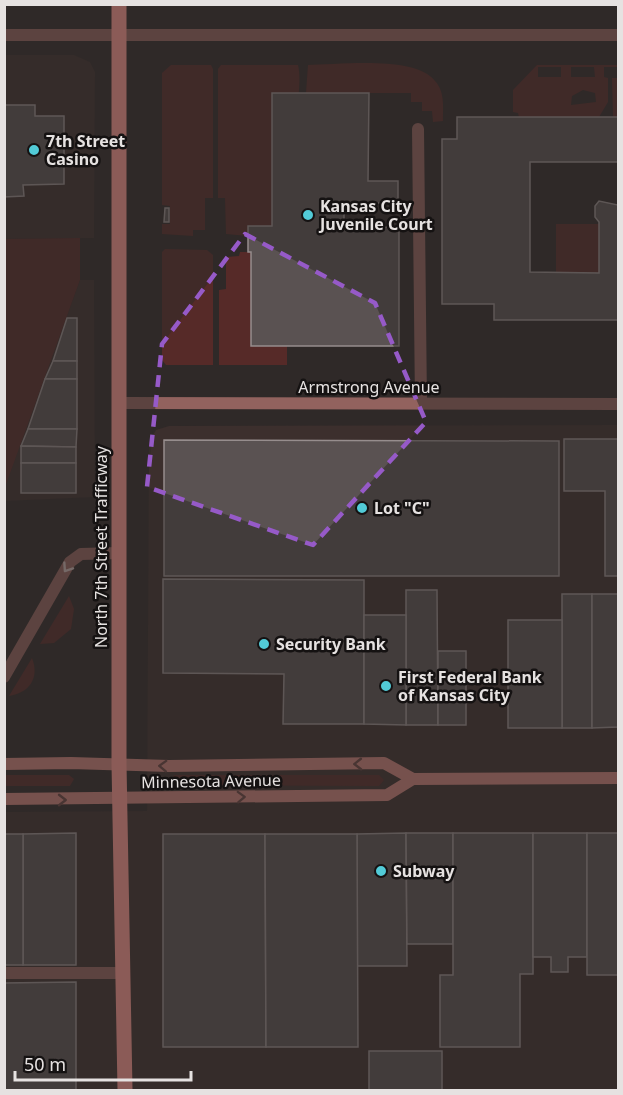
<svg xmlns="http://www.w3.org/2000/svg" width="623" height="1095" viewBox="0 0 623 1095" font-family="'Noto Sans',sans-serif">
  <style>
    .built { fill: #3c2f2d }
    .green { fill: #562a28; fill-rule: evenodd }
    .building { fill: #5a5252; stroke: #968d8d; stroke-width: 1.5 }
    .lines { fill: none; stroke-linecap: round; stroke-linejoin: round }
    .service { stroke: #92625e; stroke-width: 12 }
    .minor { stroke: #92625e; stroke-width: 12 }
    .secondary { stroke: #cd807a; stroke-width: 12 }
    .primary { stroke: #fa9790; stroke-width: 15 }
    .oneway { stroke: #c9b5b3 }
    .oneway2 { stroke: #684441 }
    .marked { fill: none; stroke: #965ac8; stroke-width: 4.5; stroke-dasharray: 12 8; stroke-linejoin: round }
    .poi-dot { fill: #52cbd7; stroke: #151212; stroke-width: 2 }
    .labels { text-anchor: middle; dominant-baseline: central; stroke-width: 5; stroke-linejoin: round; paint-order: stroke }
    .poi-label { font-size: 16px; font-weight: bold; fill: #e6e2e1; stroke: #151212; text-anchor: start }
    .street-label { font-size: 16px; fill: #e6e2e1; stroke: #151212 }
  </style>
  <rect width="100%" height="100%" fill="#2f2928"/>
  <!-- built -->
  <g class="built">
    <path d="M4 55H74L90 62 95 72 94 238 5 239Z"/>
    <path d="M80 280H94L95 497 5 501 4 487Z"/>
    <path d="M618 425V1090H5L4 812 147 811 149 442 156 430 169 426Z"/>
  </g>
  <!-- green -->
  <g class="green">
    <path d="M171 65H211L213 69V198H205V230H193V236L162 234V224H170V206L162 205V73Z"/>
    <path d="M221 65H298C306 95 279 192 272 226H248V236L226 234 225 198H218V69Z"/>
    <path d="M308 65C339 65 415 55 435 81 445 92 443 107 443 121L433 122 432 111H422V102H411V93H306Z"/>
    <path d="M537 65H618V67H604V77L608 78V102L599 117H519L518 113 513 112V90ZM538 67H561V77H538ZM571 67H594L595 77H571ZM583 90 595 93 596 102 571 105 572 96Z"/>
    <path d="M612 78H618V117H613Z"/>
    <rect x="556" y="224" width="43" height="49"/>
    <path d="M80 238V280L5 487V239Z"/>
    <path d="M165 249 207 250 213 255V365H166L162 360V252Z"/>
    <path d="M240 252H251V346H287V365H219V290L226 289V257L239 256Z"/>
    <path d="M69 596 74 609 71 629 54 643 40 644Z"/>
    <path d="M32 658C40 678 29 693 9 696Z"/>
    <path d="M5 775H69L74 779 70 786H5Z"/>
    <path d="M174 775H379L384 780 379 786 176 785 171 780Z"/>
  </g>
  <!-- building -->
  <g class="building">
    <path d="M272 93H369L368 181H398V203H344V227H399V346H251V252H248V226H272Z"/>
    <path d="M4 105H35V116H64V184L23 185 24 196 4 197Z"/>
    <path d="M457 117H618V162H530V272L599 273V222L595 217V206L599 201 618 205V320H494V304H442V139H457Z"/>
    <path d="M165 208H169V222H164Z"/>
    <path d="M67 318H77V361H53Z"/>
    <path d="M53 361H77V379H45Z"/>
    <path d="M45 379H77V429H28Z"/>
    <path d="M28 429H77L76 447 21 446Z"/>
    <path d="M564 439H618V576H605V491H564Z"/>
    <path d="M164 440 559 441V576H164Z"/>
    <path d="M21 446 76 447V463H21Z"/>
    <rect x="21" y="463" width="55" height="30"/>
    <path d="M163 579 364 580V724H283L284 674 163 673Z"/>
    <path d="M406 590H437L438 725H406Z"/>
    <rect x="562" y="594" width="30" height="134"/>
    <path d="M592 594H618V727L592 728Z"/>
    <path d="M364 615H406V725L364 724Z"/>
    <rect x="508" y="620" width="54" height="108"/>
    <rect x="438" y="651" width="28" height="74"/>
    <path d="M76 833V965H23V834Z"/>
    <path d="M406 833 407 966H357V834Z"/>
    <path d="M406 833H453V944H407Z"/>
    <path d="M453 833H533V974H520V1047H440V975H453Z"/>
    <path d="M533 833H587V957H568V972H551V957H533Z"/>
    <rect x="587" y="833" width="31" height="142"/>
    <rect x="4" y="834" width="19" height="131"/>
    <path d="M163 834H265L266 1047H163Z"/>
    <path d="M265 834H357L358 1047H266Z"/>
    <path d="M76 982V1090H4V983Z"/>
    <rect x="369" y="1051" width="73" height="39"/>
  </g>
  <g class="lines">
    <!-- service -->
    <g class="service">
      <path d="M418 129 421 404"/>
      <path d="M4 677 70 562 81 554 119 553"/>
      <path d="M4 973H123"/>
    </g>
    <!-- minor -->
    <g class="minor">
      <path d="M4 35H618"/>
      <path d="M120 403 618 404"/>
    </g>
    <!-- secondary -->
    <g class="secondary">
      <path d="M4 764 71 763 169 766 384 763 413 779 618 778"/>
      <path d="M4 799 387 795 413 779"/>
    </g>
    <!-- primary -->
    <path class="primary" d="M119 4V764L125 1090"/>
  </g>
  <!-- one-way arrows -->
  <defs><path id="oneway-chevron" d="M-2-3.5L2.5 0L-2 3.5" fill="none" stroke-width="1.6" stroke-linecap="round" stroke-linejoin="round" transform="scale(1.5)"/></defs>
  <use class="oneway" href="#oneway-chevron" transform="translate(67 568) rotate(124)"/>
  <g class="oneway2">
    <use href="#oneway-chevron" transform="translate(358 764) rotate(179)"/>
    <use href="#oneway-chevron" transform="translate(163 766) rotate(-178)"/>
    <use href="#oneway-chevron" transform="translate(241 797) rotate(-2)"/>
    <use href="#oneway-chevron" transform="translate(62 800)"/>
  </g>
  <!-- marked area -->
  <path d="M0 0H623V1095H0ZM245 234 375 303 426 422 313 545 147 487 162 344Z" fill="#2f2928" fill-opacity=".55" fill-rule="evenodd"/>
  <path class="marked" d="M245 234 375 303 426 422 313 545 147 487 162 344Z"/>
  <!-- markers -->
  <g class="poi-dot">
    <circle cx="34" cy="150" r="6"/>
    <circle cx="308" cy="215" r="6"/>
    <circle cx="362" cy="508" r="6"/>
    <circle cx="264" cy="644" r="6"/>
    <circle cx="386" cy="686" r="6"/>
    <circle cx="381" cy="871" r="6"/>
  </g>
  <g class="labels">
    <!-- poi labels -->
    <g class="poi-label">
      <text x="46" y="141">7th Street<tspan x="46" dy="18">Casino</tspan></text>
      <text x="320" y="206">Kansas City<tspan x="320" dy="18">Juvenile Court</tspan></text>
      <text x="374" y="508">Lot "C"</text>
      <text x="276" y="644">Security Bank</text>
      <text x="398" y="677">First Federal Bank<tspan x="398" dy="18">of Kansas City</tspan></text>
      <text x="393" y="871">Subway</text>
    </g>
    <!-- street labels -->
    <g class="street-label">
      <text x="369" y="387">Armstrong Avenue</text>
      <text transform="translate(101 547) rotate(-90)">North 7th Street Trafficway</text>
      <text transform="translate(211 781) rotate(-1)">Minnesota Avenue</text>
    </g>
  </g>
  <!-- border -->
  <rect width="623" height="1095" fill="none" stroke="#e6e2e1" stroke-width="12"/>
  <!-- scale -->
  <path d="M15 1071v9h176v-9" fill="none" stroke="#e6e2e1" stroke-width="3"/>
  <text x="24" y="1071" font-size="18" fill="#e6e2e1" stroke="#151212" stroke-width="4.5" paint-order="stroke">50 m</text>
</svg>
